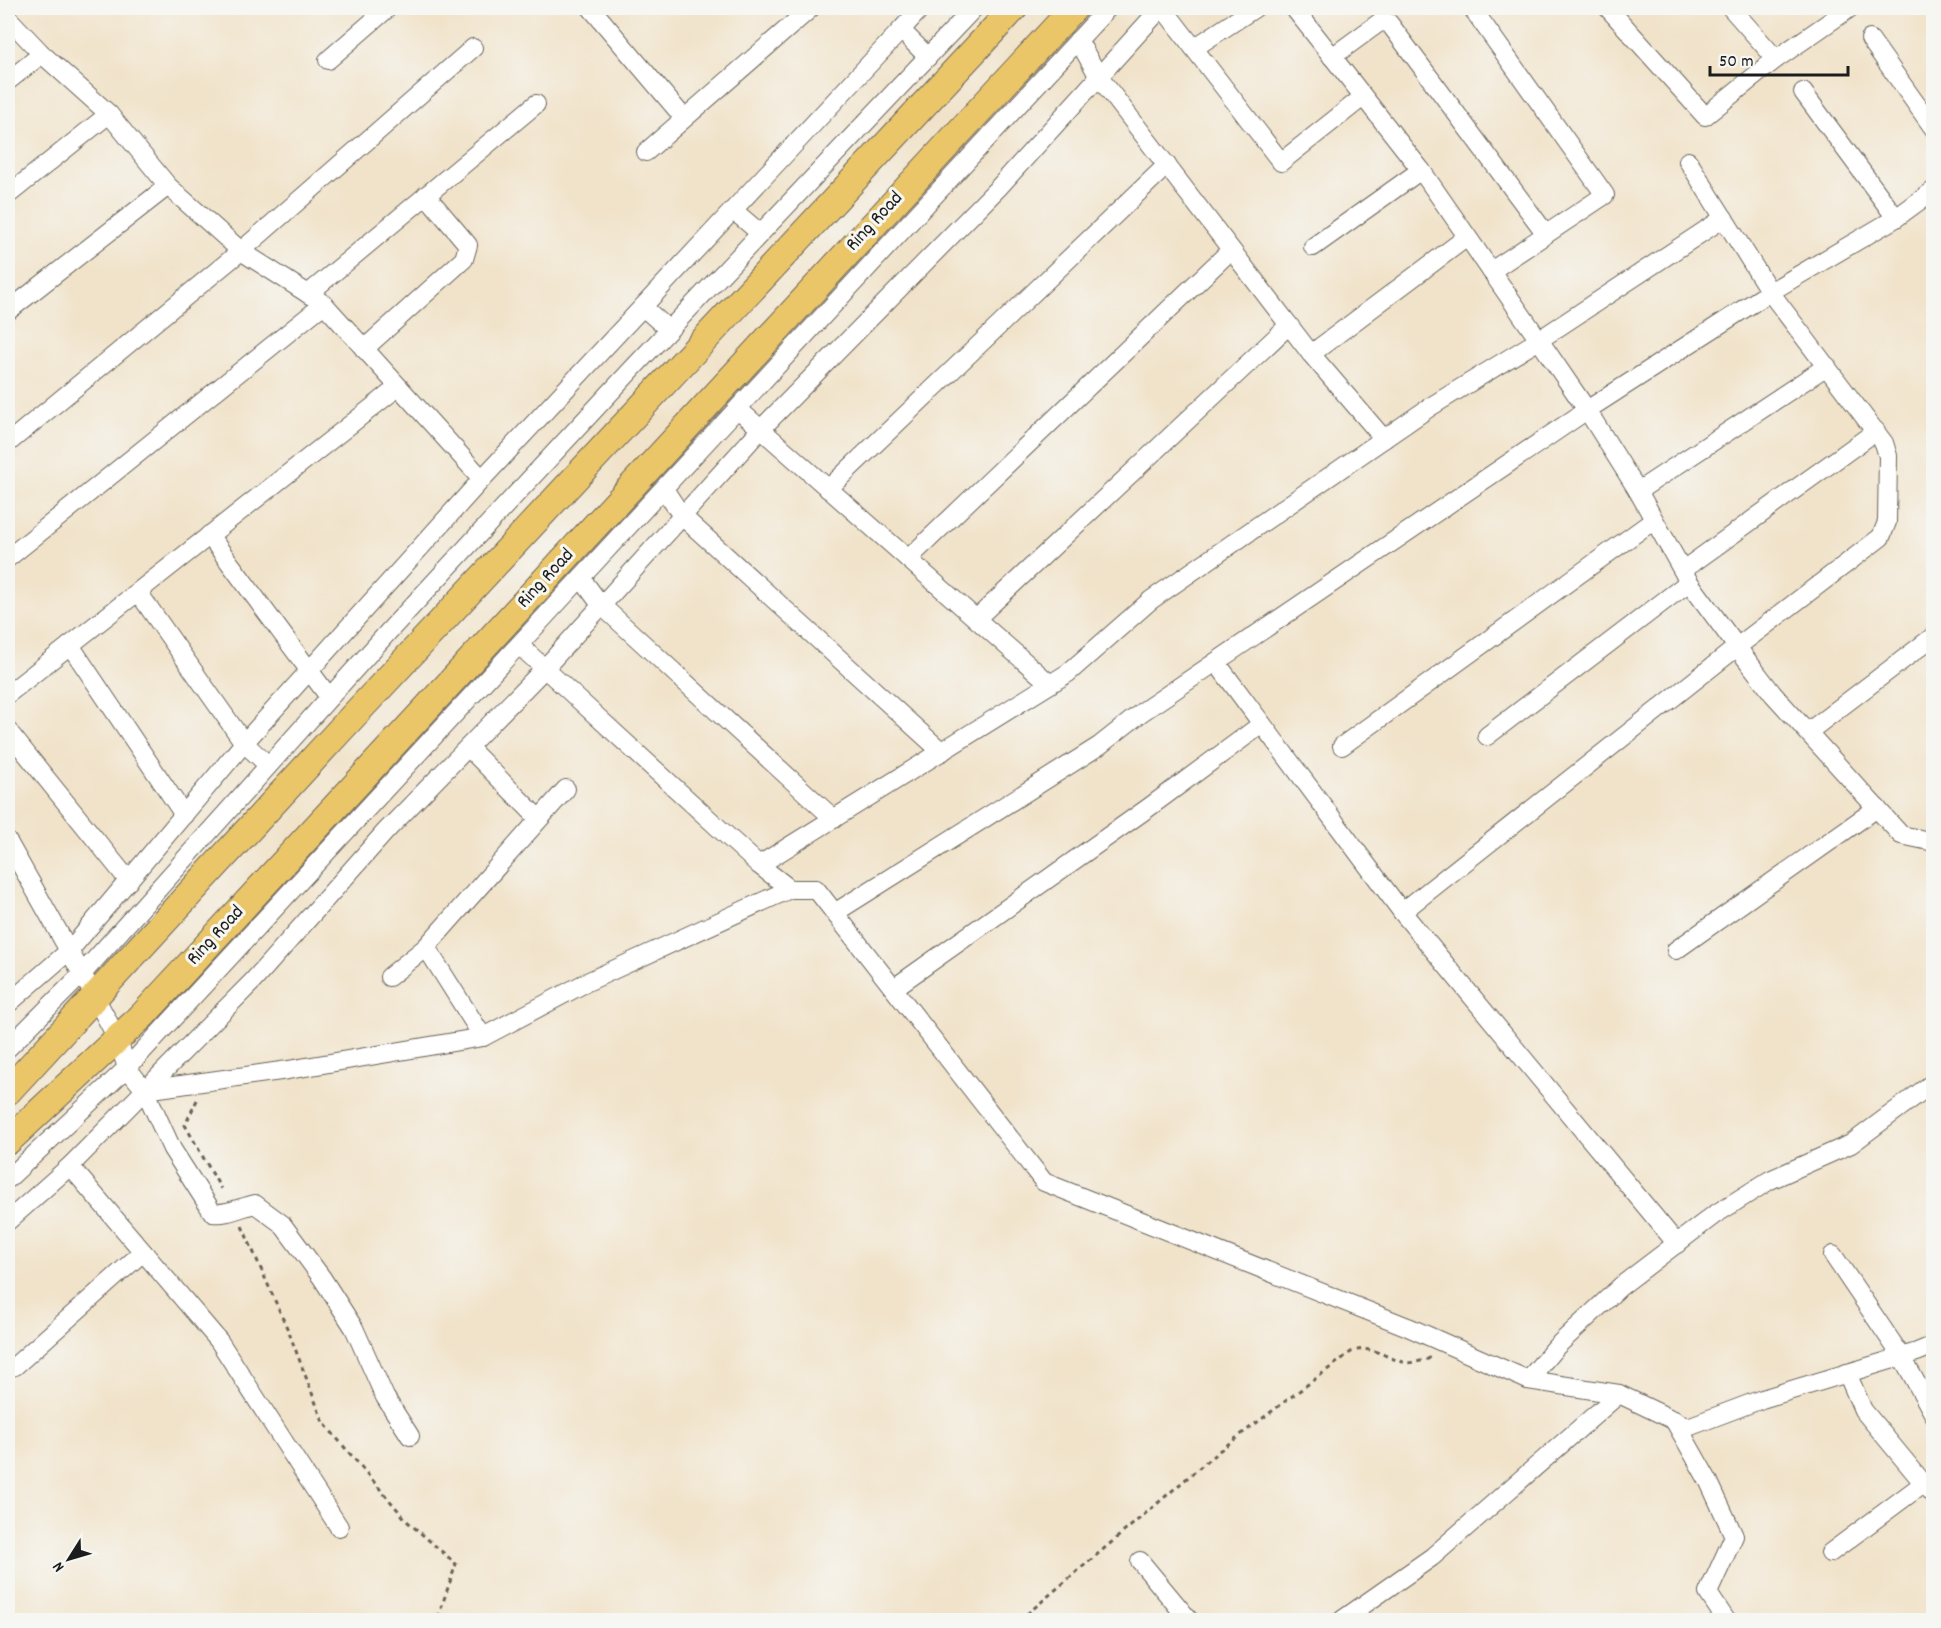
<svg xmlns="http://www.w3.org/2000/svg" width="1941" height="1628" viewBox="0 0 1941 1628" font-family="Dekko,sans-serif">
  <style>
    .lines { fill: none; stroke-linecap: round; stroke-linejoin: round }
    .minor-casing { stroke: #676259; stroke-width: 20 }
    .highway-casing { stroke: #676259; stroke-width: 29 }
    .path { stroke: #676259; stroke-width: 3; stroke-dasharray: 4.5 4.5; stroke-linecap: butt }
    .minor { stroke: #fff; stroke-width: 18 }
    .highway { stroke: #ebc669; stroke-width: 27 }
    .labels { text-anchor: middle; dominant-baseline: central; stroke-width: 6; stroke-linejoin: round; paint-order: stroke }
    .street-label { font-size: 20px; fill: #1c1c1c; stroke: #f6f6f2 }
  </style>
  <rect width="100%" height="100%" fill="#f6f6f2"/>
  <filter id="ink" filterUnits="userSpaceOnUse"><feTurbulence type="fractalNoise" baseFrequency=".0167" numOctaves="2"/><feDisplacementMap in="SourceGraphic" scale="12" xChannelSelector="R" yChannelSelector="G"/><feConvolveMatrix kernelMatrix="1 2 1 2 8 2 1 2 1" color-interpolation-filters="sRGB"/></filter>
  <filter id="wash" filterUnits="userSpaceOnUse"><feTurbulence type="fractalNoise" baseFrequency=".008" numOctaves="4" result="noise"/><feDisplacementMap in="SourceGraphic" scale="24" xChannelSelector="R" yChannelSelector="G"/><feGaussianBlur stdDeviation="1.35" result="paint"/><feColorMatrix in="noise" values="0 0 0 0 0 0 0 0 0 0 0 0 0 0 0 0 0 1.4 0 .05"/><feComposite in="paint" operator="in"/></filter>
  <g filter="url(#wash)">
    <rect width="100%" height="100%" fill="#f1e3ca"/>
  </g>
  <g filter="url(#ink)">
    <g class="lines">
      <defs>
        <g id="minor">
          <path d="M591 8 684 118"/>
          <path d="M1163 8 1281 162 1363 97"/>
          <path d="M1294 8 1421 170 1539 340 1587 410 1638 491 1689 582 1737 647 1773 694 1901 835 1934 842"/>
          <path d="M1472 8 1605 195 1491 271"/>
          <path d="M1608 8 1705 116 1776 59 1850 8"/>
          <path d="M1731 8 1776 59"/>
          <path d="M8 18 42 54 109 114 168 186 241 251 473 48"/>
          <path d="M901 30 921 8"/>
          <path d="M1870 39 1934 129"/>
          <path d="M1078 40 1099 77 1311 354 1384 439"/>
          <path d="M1194 48 1255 8"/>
          <path d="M1332 57 1380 22 1389 23 1546 234"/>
          <path d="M328 60 388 8"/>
          <path d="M8 81 42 54"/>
          <path d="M1803 92 1896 218"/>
          <path d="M646 152 811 8"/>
          <path d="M8 195 109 114"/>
          <path d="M733 210 760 233"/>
          <path d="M1313 247 1421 170"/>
          <path d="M308 294 536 104"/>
          <path d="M643 307 669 330"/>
          <path d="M8 311 168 186"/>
          <path d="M364 349 464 259 468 245 426 195"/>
          <path d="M1311 354 1467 237"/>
          <path d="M738 409 1050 684"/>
          <path d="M8 443 241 251 324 304 482 479"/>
          <path d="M664 489 682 516 942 752"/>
          <path d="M828 489 1167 165"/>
          <path d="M1638 491 1827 366"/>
          <path d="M209 535 329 697"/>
          <path d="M8 558 324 304"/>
          <path d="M908 559 1231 250"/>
          <path d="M1683 570 1876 431"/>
          <path d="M581 578 601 605 834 819"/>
          <path d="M138 592 244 743 268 765"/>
          <path d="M976 619 1289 325"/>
          <path d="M70 645 184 815"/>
          <path d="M519 645 759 865 790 889"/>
          <path d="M1216 662 1402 912 1677 1244"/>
          <path d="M8 694 398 387"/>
          <path d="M8 731 129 881"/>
          <path d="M1808 732 1934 636"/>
          <path d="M1487 736 1689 582"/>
          <path d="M1342 746 1654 520"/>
          <path d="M468 747 539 819"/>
          <path d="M8 842 95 997 118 1040 127 1068 145 1090 288 1070 483 1037 587 982 790 889H816L1044 1182 1408 1327 1528 1380 1619 1394 1688 1427 1762 1399 1917 1352 1934 1345"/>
          <path d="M759 865 1068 673 1151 600 1278 512 1430 407 1539 340 1724 218"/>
          <path d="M836 912 1099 746 1142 712 1587 410 1770 292 1896 218 1934 190"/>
          <path d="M1402 912 1737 647 1881 537 1887 522 1888 456 1884 443 1770 292 1688 161"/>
          <path d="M426 947 483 1037"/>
          <path d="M1676 950 1877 808"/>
          <path d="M389 977 426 947 566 789"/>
          <path d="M894 988 1148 808 1262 724"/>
          <path d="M8 1004 70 950 244 743 482 479 901 30 928 57"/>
          <path d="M8 1048 82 974 389 631 634 367 974 8"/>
          <path d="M145 1090 172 1149 213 1213C227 1215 241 1207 255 1204L282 1224 322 1278 354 1328 385 1397 410 1436"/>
          <path d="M70 1166 219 1341 339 1527"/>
          <path d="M8 1179 127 1068 1108 8"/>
          <path d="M8 1221 70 1166 253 981 386 831 545 668 761 429 999 187 1161 8"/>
          <path d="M1833 1255 1902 1357 1934 1415"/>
          <path d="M8 1368 15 1366 143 1252"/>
          <path d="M1847 1373 1863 1410 1934 1496"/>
          <path d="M1528 1380 1556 1347 1621 1286 1714 1215 1770 1180 1851 1144 1934 1082"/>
          <path d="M1674 1420 1709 1482 1734 1536 1708 1593 1726 1620"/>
          <path d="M1830 1553 1924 1483"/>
          <path d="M1140 1561 1189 1620"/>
          <path d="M1342 1620 1432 1557 1619 1394"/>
        </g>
        <g id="highway">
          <path d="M8 1091 342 728 1014 8"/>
          <path d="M8 1141 142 1016 1074 8"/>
        </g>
      </defs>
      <!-- minor casing -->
      <use href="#minor" class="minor-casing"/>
      <!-- highway casing -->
      <use href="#highway" class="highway-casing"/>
      <!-- path -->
      <g class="path">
        <path d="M197 1100 185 1125 221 1189"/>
        <path d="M242 1226 288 1330 323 1422 408 1522 456 1564 437 1620"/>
        <path d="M1020 1620 1219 1451 1351 1352C1373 1344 1383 1357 1403 1362 1410 1364 1421 1361 1428 1359L1431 1357"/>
      </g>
      <!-- minor -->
      <use href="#minor" class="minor"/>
      <!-- highway -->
      <use href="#highway" class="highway"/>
    </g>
  </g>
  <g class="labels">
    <!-- street labels -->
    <g class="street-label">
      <text transform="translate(875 222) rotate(-47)">Ring Road</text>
      <text transform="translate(546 579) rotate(-47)">Ring Road</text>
      <text transform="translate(216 936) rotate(-47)">Ring Road</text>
    </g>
  </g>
  <!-- margin -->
  <rect width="1941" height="1628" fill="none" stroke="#f6f6f2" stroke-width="30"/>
  <!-- north arrow -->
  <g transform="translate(69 1559) rotate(233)" stroke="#f6f6f2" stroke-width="4.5" paint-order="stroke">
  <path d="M0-4.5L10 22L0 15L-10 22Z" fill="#1c1c1c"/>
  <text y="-9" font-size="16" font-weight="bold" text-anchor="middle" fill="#1c1c1c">N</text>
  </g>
  <!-- scale -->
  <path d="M1710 66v9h138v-9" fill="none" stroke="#1c1c1c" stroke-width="3"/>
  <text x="1719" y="66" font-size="18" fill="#1c1c1c" stroke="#f6f6f2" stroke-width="4.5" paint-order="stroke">50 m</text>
</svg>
